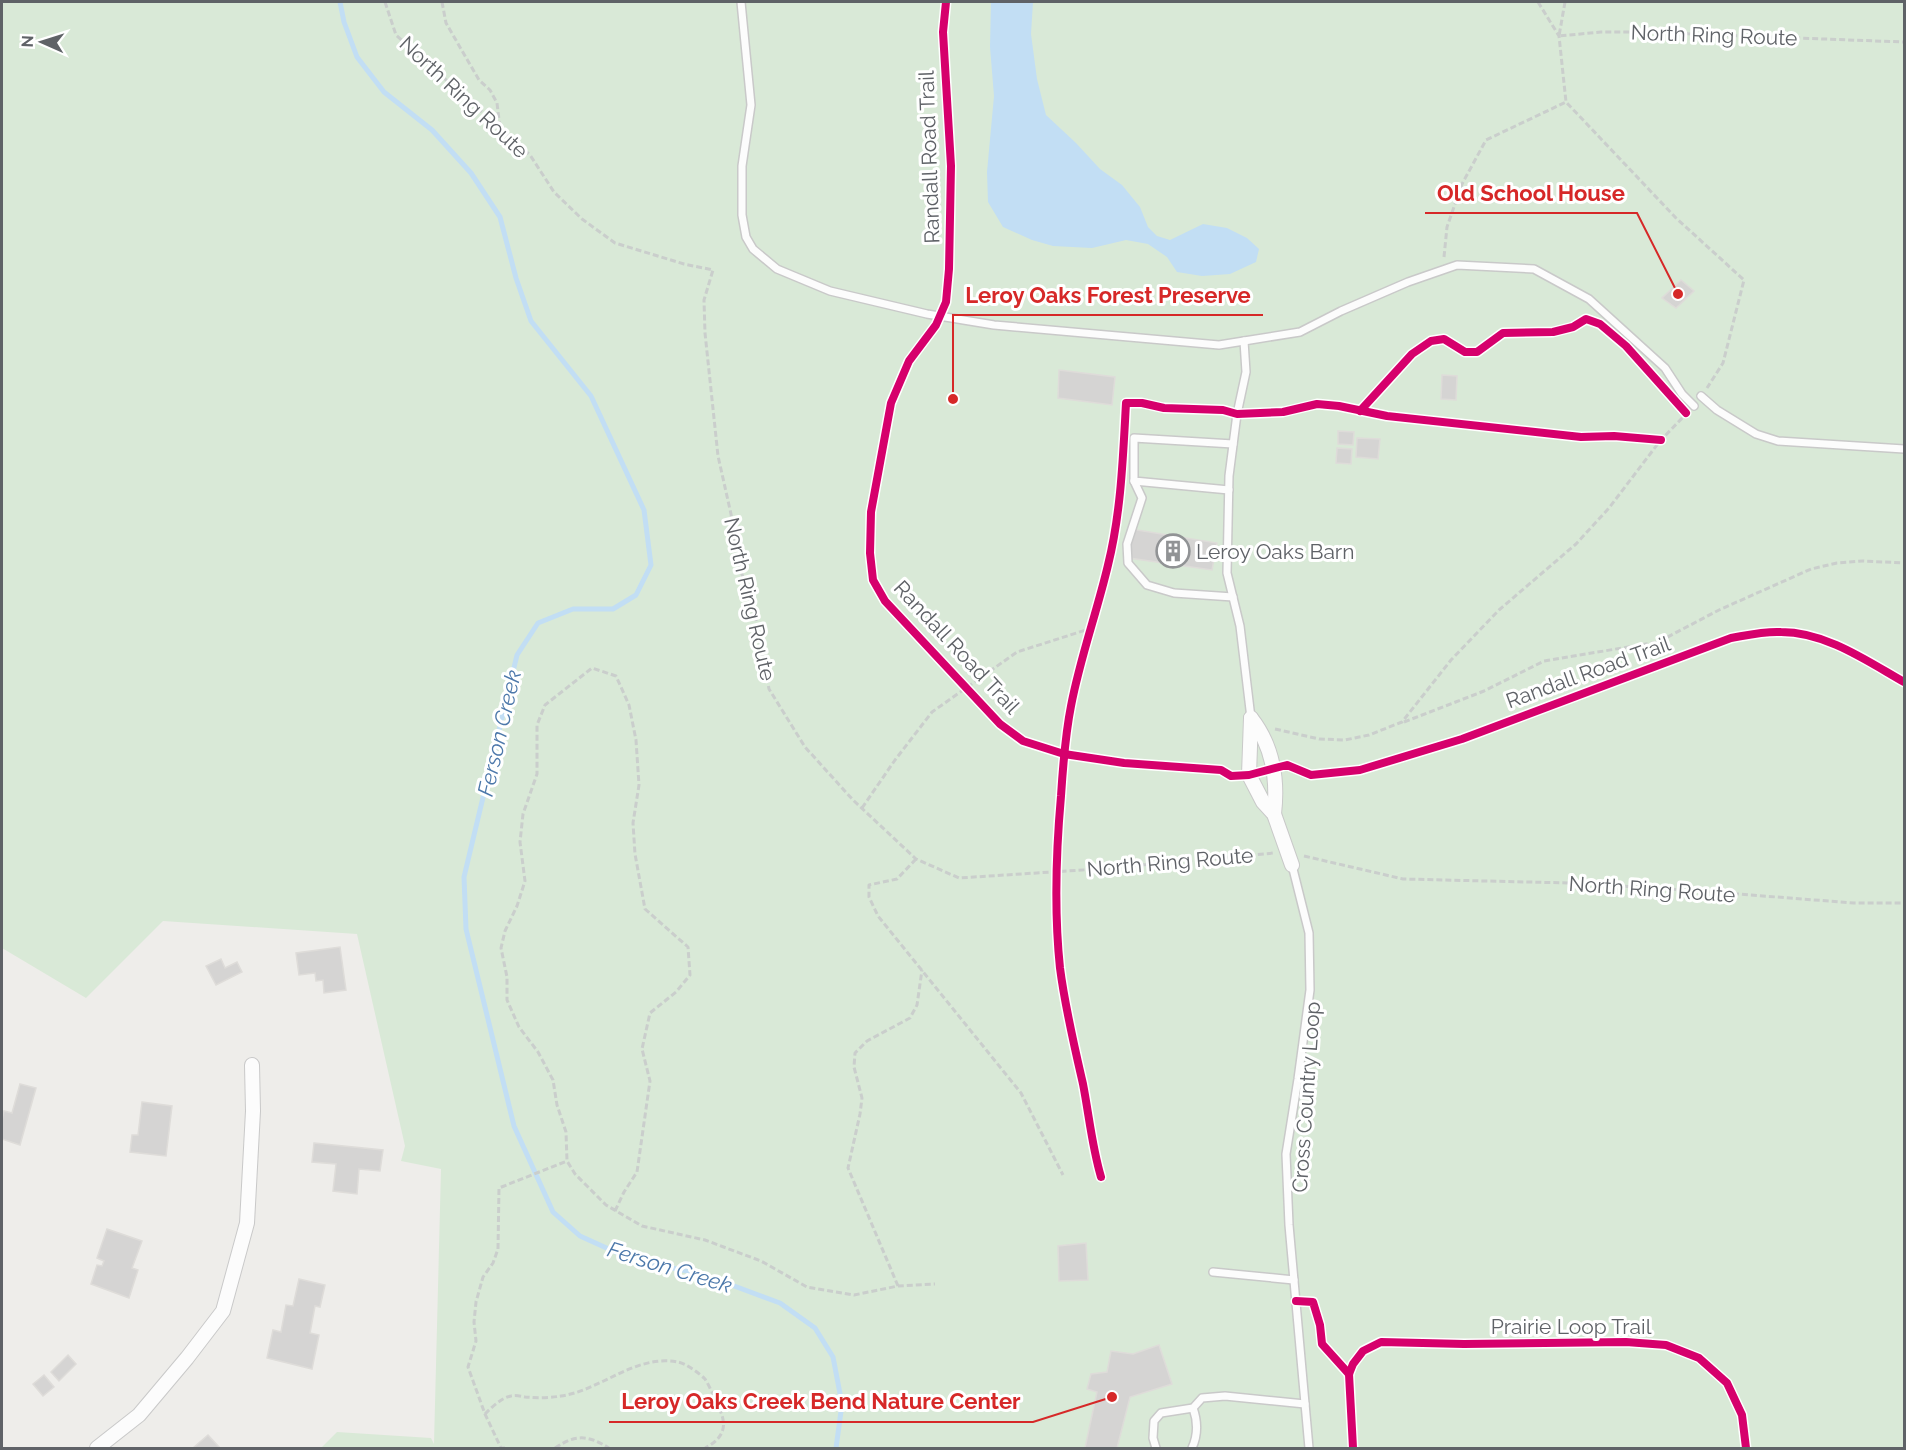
<svg xmlns="http://www.w3.org/2000/svg" width="1906" height="1450" viewBox="0 0 1906 1450" font-family="Raleway,sans-serif">
  <style>
    .green { fill: #d9e9d7 }
    .water { fill: #c2def4 }
    .lines { fill: none; stroke-linecap: round; stroke-linejoin: round }
    .stream { stroke: #c2def4; stroke-width: 5 }
    .building { fill: #d5d4d3; stroke: #dedcd9; stroke-width: 1.5 }
    .service-casing { stroke: #c9c9c9; stroke-width: 10 }
    .minor-casing { stroke: #c9c9c9; stroke-width: 16 }
    .path { stroke: #cacecc; stroke-width: 3; stroke-dasharray: 6 3; stroke-linecap: butt }
    .service { stroke: #fcfcfc; stroke-width: 7 }
    .minor { stroke: #fcfcfc; stroke-width: 14 }
    .cycleway-casing { stroke: #fff; stroke-width: 11 }
    .cycleway { stroke: #d6006c; stroke-width: 8 }
    .labels { text-anchor: middle; dominant-baseline: central; stroke-width: 6; stroke-linejoin: round; paint-order: stroke }
    .street-label { font-size: 21px; fill: #5f6267; stroke: #fff }
    .poi-label { font-size: 21px; fill: #5f6267; stroke: #fff; text-anchor: start }
    .water-label { font-size: 22px; font-style: italic; fill: #4c78aa; stroke: #fff }
    .leader { fill: none; stroke: #d62828; stroke-width: 2 }
    .callout-dot { fill: #d62828; stroke: #fff; stroke-width: 2 }
    .callout-label { font-size: 22px; text-anchor: middle; font-weight: bold; fill: #d62828; stroke: #fff; stroke-width: 6; stroke-linejoin: round; paint-order: stroke }
  </style>
  <rect width="100%" height="100%" fill="#eeedea"/>
  <!-- green -->
  <path class="green" d="M2 2H1904V1448H321L337 1432 431 1438 434 1444 441 1169 401 1161 405 1146 357 934 163 921 86 998 2 948Z"/>
  <!-- water -->
  <path class="water" d="M991 2H1033L1031 34 1037 79 1046 115 1076 143 1100 169 1122 185 1140 207 1148 227 1157 236 1170 240 1203 224 1227 228 1247 238 1259 249 1256 262 1230 274 1202 276 1177 272 1167 257 1148 244 1126 240 1092 248 1053 246 1032 240 1003 227 988 202 987 172 994 96 990 47Z"/>
  <g class="lines">
    <!-- stream -->
    <path class="stream" d="M340 2 344 22 357 57 384 92 432 130 471 173 500 217 516 278 531 321 591 396 644 510 651 565 636 595 613 609H573L538 623 517 655 464 877 466 929 514 1126 553 1212 580 1236 633 1260 702 1274 780 1303 815 1328 833 1357 842 1404 836 1448"/>
  </g>
  <!-- building -->
  <g class="building">
    <path d="M1681 280 1694 291 1676 308 1662 298Z"/>
    <path d="M1059 370 1115 377 1112 405 1058 398Z"/>
    <path d="M1442 375 1457 376 1456 400 1441 399Z"/>
    <path d="M1338 431 1354 432 1353 445 1338 444Z"/>
    <path d="M1357 438 1380 439 1378 459 1356 457Z"/>
    <path d="M1337 448 1352 449 1351 464 1336 463Z"/>
    <path d="M1131 529 1217 543 1212 570 1129 558Z"/>
    <path d="M340 947 346 990 324 993 323 980 316 981 315 973 299 975 296 953Z"/>
    <path d="M221 959 225 968 237 962 242 972 216 985 206 966Z"/>
    <path d="M20 1084 36 1088 20 1145 2 1139V1120L4 1111 12 1113Z"/>
    <path d="M142 1102 172 1106 166 1156 130 1152 132 1135H138Z"/>
    <path d="M314 1143 383 1150 380 1171 359 1169 357 1194 333 1191 336 1164 312 1162Z"/>
    <path d="M107 1229 142 1241 132 1268 138 1270 129 1298 91 1284 97 1265 102 1266 104 1261 97 1258Z"/>
    <path d="M1086 1243 1088 1280 1059 1281 1058 1246Z"/>
    <path d="M299 1279 325 1285 320 1307 315 1306 310 1333 319 1335 312 1369 267 1358 273 1330 281 1332 286 1305 293 1306Z"/>
    <path d="M1159 1345 1172 1384 1130 1397 1117 1448H1085L1097 1392 1087 1389 1091 1374 1107 1372 1111 1351 1133 1354Z"/>
    <path d="M68 1355 76 1364 59 1381 51 1372Z"/>
    <path d="M44 1375 54 1387 43 1396 33 1384Z"/>
    <path d="M208 1435 220 1448H193Z"/>
  </g>
  <g class="lines">
    <defs>
      <g id="service">
        <path d="M741 2 751 105 742 166V215L746 237 753 249 777 269 830 291 927 314 994 325 1219 345 1244 341"/>
        <path d="M1701 396 1717 410 1756 434 1778 441 1904 449"/>
        <path d="M1134 481 1142 498 1127 544 1128 563 1147 585 1174 593 1233 597"/>
        <path d="M1229 490 1134 481V438L1233 444"/>
        <path d="M1251 718 1240 626 1227 573 1229 476 1237 414 1246 372 1244 341 1300 332 1341 311 1408 282 1457 265 1534 269 1589 299 1665 368 1682 394 1694 406"/>
        <path d="M1292 865 1309 933 1310 990 1298 1079 1286 1154 1289 1225 1309 1448"/>
        <path d="M1213 1272 1294 1280"/>
        <path d="M1156 1448 1153 1438 1154 1421 1161 1413 1193 1408 1202 1398 1225 1396 1305 1404"/>
        <path d="M1192 1448C1198 1435 1198 1422 1193 1408"/>
      </g>
      <g id="minor">
        <path d="M1251 718 1249 775 1263 802 1274 814 1292 865"/>
        <path d="M1251 718C1273 746 1278 780 1274 814"/>
        <path d="M97 1448 139 1415 187 1358 223 1311 247 1223 253 1111 252 1065"/>
      </g>
    </defs>
    <!-- service casing -->
    <use href="#service" class="service-casing"/>
    <!-- minor casing -->
    <use href="#minor" class="minor-casing"/>
    <!-- path -->
    <g class="path">
      <path d="M385 2 396 35 530 155 554 192 582 219 615 243 684 264 713 270 704 300 705 333 718 456 731 514 737 558 756 620 769 689 805 747 853 800 916 859 959 878 1098 869 1274 853"/>
      <path d="M442 2 446 23 479 80 490 90 497 103 500 128"/>
      <path d="M1538 2 1559 36 1566 102"/>
      <path d="M1565 2 1559 36 1601 32H1637L1904 42"/>
      <path d="M1444 257 1447 227 1462 184 1486 140 1566 102 1676 218 1744 280 1723 363 1707 388"/>
      <path d="M1404 722 1484 691 1544 661 1658 642 1719 610 1811 569 1837 563 1863 561 1904 563"/>
      <path d="M1275 729 1319 739 1345 740 1369 735 1402 722 1451 660 1499 610 1576 544 1609 508 1660 441 1686 414"/>
      <path d="M862 808 895 760 932 712 1017 652 1089 629"/>
      <path d="M1304 856 1403 879 1569 883 1686 890 1854 903H1904"/>
      <path d="M916 859 897 879 869 885V897L878 916 1021 1093 1063 1175"/>
      <path d="M615 1211 624 1192 637 1172 650 1081 642 1049 650 1013 676 992 690 975 688 947 645 909 635 854 633 823 639 785 636 740 629 705 616 676 592 668 545 705 537 725V774L523 814 520 842 525 881 517 906 505 931 501 948 507 977V1000L519 1027 538 1052 553 1080 557 1105 566 1132 567 1161 575 1174 606 1205 642 1226 705 1240 761 1261 807 1287 854 1295 898 1286 935 1284"/>
      <path d="M898 1286 848 1168 860 1114 862 1098 854 1067 855 1053 867 1041 910 1018 917 1005 922 970"/>
      <path d="M485 1414C492 1407 501 1398 511 1396 515 1395 521 1396 525 1397 536 1398 550 1398 561 1396 602 1390 635 1354 678 1362 685 1363 699 1373 705 1379 708 1383 723 1414 723 1420 726 1434 715 1443 705 1448"/>
      <path d="M505 1448H501L485 1414 468 1367 476 1341 474 1322 476 1302 483 1277 493 1263 498 1249 499 1188 567 1161"/>
      <path d="M555 1448C576 1434 588 1435 609 1448"/>
    </g>
    <!-- service -->
    <use href="#service" class="service"/>
    <!-- minor -->
    <use href="#minor" class="minor"/>
    <defs>
      <g id="cycleway">
        <path d="M946 2 943 32 951 166 949 269 946 302 936 325 909 361 891 403 871 512 870 553 873 580 885 601 1000 724 1023 741 1064 754 1124 763 1221 770 1231 776 1249 775 1287 765 1311 775 1360 770 1462 739 1731 638C1748 635 1764 631 1781 632 1826 632 1867 661 1904 682"/>
        <path d="M1360 411 1412 354 1431 341 1444 339 1465 352H1477L1503 333 1553 332 1573 327 1586 319 1600 324 1626 346 1686 413"/>
        <path d="M1101 1177C1092 1147 1089 1115 1083 1084 1074 1045 1065 1007 1060 968 1054 911 1056 852 1061 796 1063 765 1065 736 1071 706 1080 658 1097 612 1108 565 1121 513 1123 457 1126 403H1142L1164 408 1223 410 1237 414 1283 412 1317 404 1339 406 1387 416 1581 437 1614 436 1661 440"/>
        <path d="M1296 1301 1313 1302 1320 1325 1322 1344 1349 1374"/>
        <path d="M1353 1448 1349 1374 1353 1364 1363 1351 1381 1342 1464 1344 1626 1342 1666 1345 1699 1358 1727 1383 1742 1415 1746 1448"/>
      </g>
    </defs>
    <!-- cycleway casing -->
    <use href="#cycleway" class="cycleway-casing"/>
    <!-- cycleway -->
    <use href="#cycleway" class="cycleway"/>
  </g>
  <!-- icons -->
  <defs>
    <symbol id="building-ring" viewBox="-11 -11 22 22"><circle r="9.5" fill="#fff" stroke="#919395" stroke-width="1.5"/><path d="M-4-6H4V6H1V3H-1V6H-4ZM-2.5-4.3h1.7v1.8h-1.7ZM.8-4.3h1.7v1.8H.8ZM-2.5-1h1.7V.8h-1.7ZM.8-1h1.7V.8H.8Z" fill="#919395"/></symbol>
  </defs>
  <g fill-rule="evenodd">
    <use href="#building-ring" x="1154" y="532" width="38" height="38"/>
  </g>
  <g class="labels">
    <!-- street labels -->
    <g class="street-label">
      <text transform="translate(1714 35) rotate(2)">North Ring Route</text>
      <text transform="translate(464 97) rotate(43)">North Ring Route</text>
      <text transform="translate(929 157) rotate(-92)">Randall Road Trail</text>
      <text transform="translate(750 599) rotate(77)">North Ring Route</text>
      <text transform="translate(957 647) rotate(47)">Randall Road Trail</text>
      <text transform="translate(1588 672) rotate(-20)">Randall Road Trail</text>
      <text transform="translate(1170 862) rotate(-5)">North Ring Route</text>
      <text transform="translate(1652 889) rotate(4)">North Ring Route</text>
      <text transform="translate(1306 1097) rotate(-86)">Cross Country Loop</text>
      <text x="1571" y="1326">Prairie Loop Trail</text>
    </g>
    <!-- poi labels -->
    <g class="poi-label">
      <text x="1196" y="551">Leroy Oaks Barn</text>
    </g>
    <!-- water labels -->
    <g class="water-label">
      <text transform="translate(499 733) rotate(-77)">Ferson Creek</text>
      <text transform="translate(670 1267) rotate(17)">Ferson Creek</text>
    </g>
  </g>
  <!-- callouts -->
  <path class="leader" d="M1678 294L1637 213H1425M953 399L953 315H1263M1112 1397L1033 1422H609"/>
  <g class="callout-dot">
    <circle cx="1678" cy="294" r="6"/>
    <circle cx="953" cy="399" r="6"/>
    <circle cx="1112" cy="1397" r="6"/>
  </g>
  <g class="callout-label">
    <text x="1531" y="201">Old School House</text>
    <text x="1108" y="303">Leroy Oaks Forest Preserve</text>
    <text x="821" y="1409">Leroy Oaks Creek Bend Nature Center</text>
  </g>
  <!-- border -->
  <rect width="1906" height="1450" fill="none" stroke="#5f6267" stroke-width="6"/>
  <!-- north arrow -->
  <g transform="translate(42 42) rotate(273)" stroke="#ffffff" stroke-width="4.5" paint-order="stroke">
  <path d="M0-4.5L10 22L0 15L-10 22Z" fill="#5f6267"/>
  <text y="-9" font-size="16" font-weight="bold" text-anchor="middle" fill="#5f6267">N</text>
  </g>
</svg>
